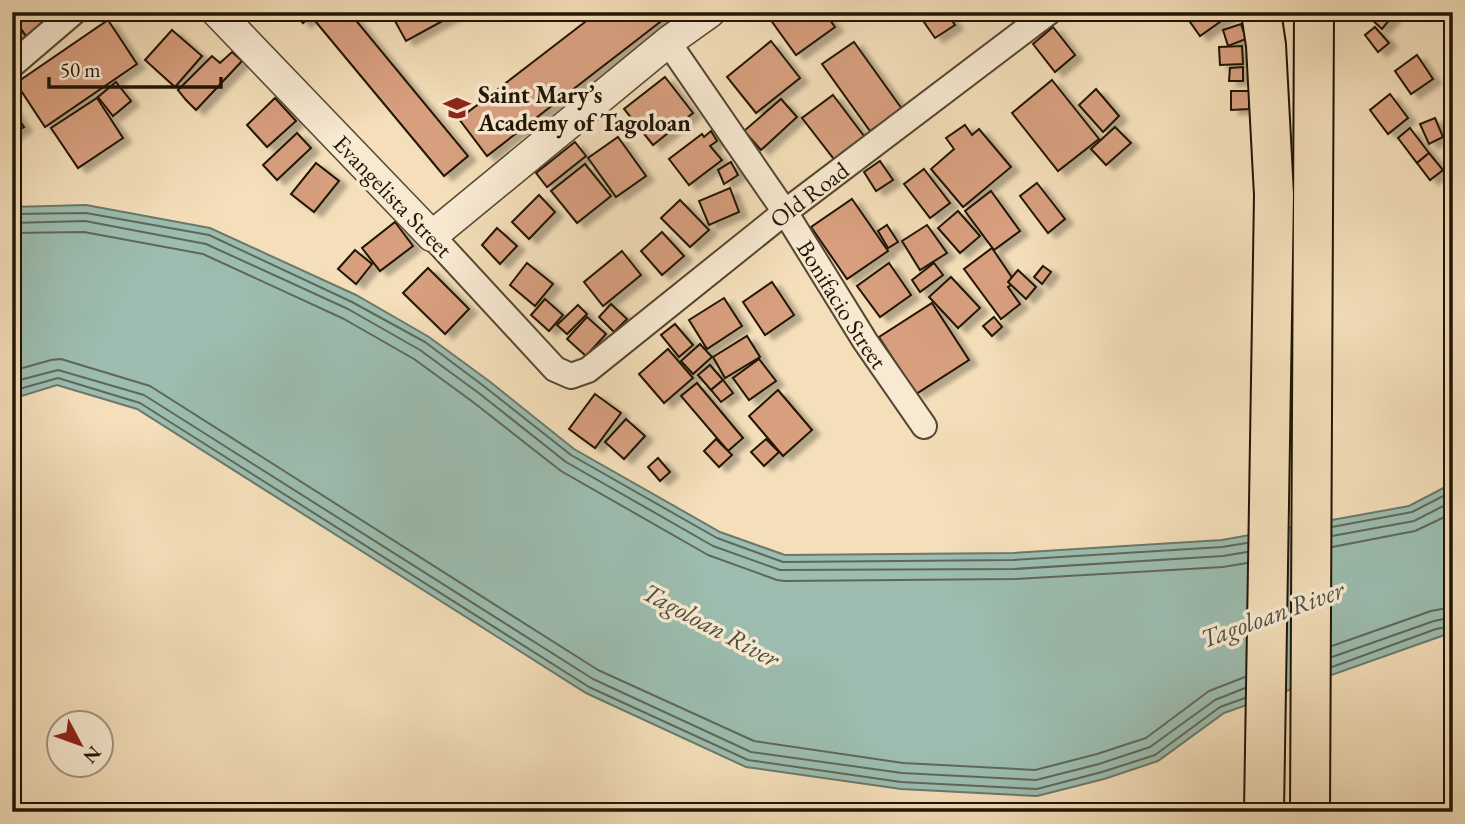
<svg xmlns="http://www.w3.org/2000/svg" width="1465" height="824" viewBox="0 0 1465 824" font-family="'EB Garamond',serif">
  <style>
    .water { fill: #9cbdb0; stroke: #6a796b; stroke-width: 2 }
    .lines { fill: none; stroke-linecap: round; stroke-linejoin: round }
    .shore { stroke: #5e685a; stroke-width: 2 }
    .building { fill: #d89f7f; stroke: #201404; stroke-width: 2; filter: url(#shadow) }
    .minor-casing { stroke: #554732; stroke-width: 28 }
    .tertiary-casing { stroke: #554732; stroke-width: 33 }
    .trunk-casing { stroke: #201404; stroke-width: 42 }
    .minor { stroke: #f8ead2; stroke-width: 24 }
    .tertiary { stroke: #f8ead2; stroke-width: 30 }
    .trunk { stroke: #f4dfba; stroke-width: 38 }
    .labels { text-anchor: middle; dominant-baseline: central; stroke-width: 7; stroke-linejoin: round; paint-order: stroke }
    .poi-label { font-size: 24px; font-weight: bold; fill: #201404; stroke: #f8ead2; text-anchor: start }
    .street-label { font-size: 24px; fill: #201404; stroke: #f8ead2 }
    .water-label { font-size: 26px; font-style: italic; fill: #4b4f40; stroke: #f8ead2 }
  </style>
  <defs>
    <filter id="shadow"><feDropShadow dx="8" dy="4.5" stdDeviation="2" flood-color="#0004"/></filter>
  </defs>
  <rect width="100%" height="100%" fill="#f4dfba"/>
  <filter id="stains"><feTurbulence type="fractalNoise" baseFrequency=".00286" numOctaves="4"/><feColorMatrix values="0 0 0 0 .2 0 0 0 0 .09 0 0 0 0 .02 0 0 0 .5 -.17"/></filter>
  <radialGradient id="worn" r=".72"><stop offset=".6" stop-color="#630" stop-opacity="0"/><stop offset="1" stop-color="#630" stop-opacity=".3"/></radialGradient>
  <!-- water -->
  <path class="water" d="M86 205 210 228 356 295 429 337 489 381 574 449 720 532 785 555 1013 553 1222 540 1409 506 1453 483V632L1224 713 1158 761 1104 779 1037 796 901 789 746 767 586 693 137 409 57 385 12 399V207Z"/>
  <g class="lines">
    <!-- shore -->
    <g class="shore">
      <path d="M12 214 86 213 209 235 352 302 425 342 485 387 571 455 717 538 783 562 1013 560 1222 547 1247 543"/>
      <path d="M12 223 85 221 206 244 348 309 420 350 480 394 566 462 713 546 780 570 1014 569 1223 556 1247 552"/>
      <path d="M12 233 84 232 203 254 344 319 414 359 473 402 561 471 708 555 777 580 785 581 1014 579 1223 567 1247 563"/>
      <path d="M12 371 51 360 61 359 150 386 598 670 754 741 903 763 1035 770 1097 754 1146 738 1209 691 1245 677"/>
      <path d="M12 382 58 370 144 395 593 679 751 752 902 773 1036 780 1099 764 1150 747 1215 700 1245 688"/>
      <path d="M12 391 58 378 140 403 589 687 748 760 901 782 1037 789 1102 772 1155 755 1220 707 1245 698"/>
      <path d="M1332 527 1412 512 1453 491"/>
      <path d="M1332 536 1414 521 1453 501"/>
      <path d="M1332 547 1415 531 1453 513"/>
      <path d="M1332 646 1431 611 1453 607"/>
      <path d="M1332 657 1434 621 1453 617"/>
      <path d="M1332 667 1436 629 1453 626"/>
    </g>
  </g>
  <!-- building -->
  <g class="building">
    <path d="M27 12H35L45 27 28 39 15 20Z"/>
    <path d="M293 12H349L468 156 444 176 311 16 303 23Z"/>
    <path d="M390 12H459L406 41Z"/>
    <path d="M598 12H673L487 156 459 119Z"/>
    <path d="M765 12H824L835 27 796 55Z"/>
    <path d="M917 12H946L955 25 935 38Z"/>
    <path d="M1183 12H1234L1200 36Z"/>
    <path d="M1373 12H1395V13L1382 29 1369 17Z"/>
    <path d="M12 18 28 39 12 51Z"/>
    <path d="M108 20 137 64 45 127 16 83Z"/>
    <path d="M1241 24 1246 39 1228 46 1223 30Z"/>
    <path d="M1053 27 1075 55 1055 72 1033 44Z"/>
    <path d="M1375 27 1389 43 1378 52 1365 35Z"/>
    <path d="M172 30 202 56 175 87 145 60Z"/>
    <path d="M771 41 800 78 756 113 727 77Z"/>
    <path d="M854 42 902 109 870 131 822 64Z"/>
    <path d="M1242 46 1243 64 1220 65 1219 47Z"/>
    <path d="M232 52 242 61 196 110 186 100 178 90 212 56 220 63Z"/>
    <path d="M1417 55 1433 79 1411 94 1395 71Z"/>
    <path d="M1243 67V81H1229L1230 68Z"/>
    <path d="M665 77 693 113 653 145 624 109Z"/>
    <path d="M1052 80 1099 139 1058 171 1012 113Z"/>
    <path d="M116 82 131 101 113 116 98 97Z"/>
    <path d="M1096 89 1119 116 1103 132 1079 105Z"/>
    <path d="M1231 91H1249V109L1231 110Z"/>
    <path d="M1390 94 1408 118 1388 134 1370 110Z"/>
    <path d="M833 95 867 140 837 163 802 118Z"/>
    <path d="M97 98 123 138 78 168 51 128Z"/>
    <path d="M275 98 296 121 267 147 247 125Z"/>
    <path d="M781 99 797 117 761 150 744 131Z"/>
    <path d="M12 109 24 127 12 135Z"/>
    <path d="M1435 118 1443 137 1429 144 1420 124Z"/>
    <path d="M965 125 972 135 979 129 1011 167 963 207 931 169 954 149 946 138Z"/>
    <path d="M1115 127 1131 143 1106 165 1091 149Z"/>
    <path d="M1410 128 1429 153 1417 163 1398 138Z"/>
    <path d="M711 131 717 141 710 146 722 160 689 185 669 159 702 134 704 137Z"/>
    <path d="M297 133 311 148 277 180 263 165Z"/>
    <path d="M618 137 646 176 616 197 588 158Z"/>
    <path d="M575 142 586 156 547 187 536 173Z"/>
    <path d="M1429 153 1443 170 1430 180 1417 163Z"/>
    <path d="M880 161 893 180 876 191 864 172Z"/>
    <path d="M731 162 738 175 724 184 718 170Z"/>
    <path d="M316 163 339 181 314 212 291 194Z"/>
    <path d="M585 164 611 196 577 223 551 191Z"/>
    <path d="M924 169 950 203 930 218 904 184Z"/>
    <path d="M1037 183 1065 219 1048 233 1020 196Z"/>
    <path d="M730 188 739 212 709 225 699 201Z"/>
    <path d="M991 191 1020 231 994 250 965 211Z"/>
    <path d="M539 195 555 212 529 239 512 222Z"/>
    <path d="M852 199 888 251 847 279 811 227Z"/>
    <path d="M680 200 709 230 690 247 661 218Z"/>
    <path d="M958 211 980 236 960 253 938 228Z"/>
    <path d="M395 222 413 246 380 271 362 248Z"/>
    <path d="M887 225 898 242 888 248 878 231Z"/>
    <path d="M927 225 947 253 920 270 902 241Z"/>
    <path d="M497 228 517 246 500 264 482 245Z"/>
    <path d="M662 232 684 256 662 275 641 251Z"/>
    <path d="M992 248 1015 282 1008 287 1020 304 1001 319 964 269Z"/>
    <path d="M355 250 372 264 356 284 338 269Z"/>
    <path d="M622 251 641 275 603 306 584 282Z"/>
    <path d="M527 263 553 284 535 306 510 285Z"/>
    <path d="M889 263 911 295 880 317 857 286Z"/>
    <path d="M934 263 943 275 920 292 912 280Z"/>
    <path d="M1043 266 1051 272 1042 284 1034 277Z"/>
    <path d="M428 268 469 309 445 334 403 293Z"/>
    <path d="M1018 270 1036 287 1026 299 1008 282Z"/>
    <path d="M951 277 980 308 958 328 929 297Z"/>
    <path d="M772 282 794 315 765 335 743 302Z"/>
    <path d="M724 298 742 326 707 349 689 320Z"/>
    <path d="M545 299 563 315 549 331 531 315Z"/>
    <path d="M932 303 969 360 916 394 879 337Z"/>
    <path d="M611 304 627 319 614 332 599 317Z"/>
    <path d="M578 305 587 314 567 334 557 325Z"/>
    <path d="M587 317 606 334 586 356 567 339Z"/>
    <path d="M994 317 1002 327 992 336 983 326Z"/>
    <path d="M675 324 693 345 679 357 661 335Z"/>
    <path d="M747 336 760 357 725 378 713 357Z"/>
    <path d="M700 344 712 357 693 374 681 361Z"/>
    <path d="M668 349 693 378 664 403 639 374Z"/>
    <path d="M759 359 776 381 749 400 733 378Z"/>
    <path d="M710 365 723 380 711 390 698 375Z"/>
    <path d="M723 380 733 393 721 402 711 390Z"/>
    <path d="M697 383 743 438 728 451 681 396Z"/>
    <path d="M778 390 812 430 783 456 749 416Z"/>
    <path d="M595 394 621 413 595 448 569 429Z"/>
    <path d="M626 419 645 436 624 459 605 442Z"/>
    <path d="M716 439 732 455 719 467 704 451Z"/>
    <path d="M766 439 779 452 764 466 751 452Z"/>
    <path d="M658 458 670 472 660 481 648 467Z"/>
  </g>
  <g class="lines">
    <defs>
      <g id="minor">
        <path id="s1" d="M668 42 785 212 865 341 924 426"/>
        <path d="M12 65 74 12"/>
        <path id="s2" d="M432 236 555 369 571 376 588 370 785 212 1049 12"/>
      </g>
      <path id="tertiary" d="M217 12 432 236 668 42 710 12"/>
      <g id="trunk">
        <path d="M1261 12 1266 45 1274 195 1264 812"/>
        <path d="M1310 812 1314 12"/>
      </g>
    </defs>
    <!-- minor casing -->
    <use href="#minor" class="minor-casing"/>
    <!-- tertiary casing -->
    <use href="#tertiary" class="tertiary-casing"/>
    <!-- trunk casing -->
    <use href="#trunk" class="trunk-casing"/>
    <!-- minor -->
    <use href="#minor" class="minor"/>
    <!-- tertiary -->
    <use href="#tertiary" class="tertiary"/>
    <!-- trunk -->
    <use href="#trunk" class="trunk"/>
  </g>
  <!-- icons -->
  <defs>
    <symbol id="school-bare" viewBox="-9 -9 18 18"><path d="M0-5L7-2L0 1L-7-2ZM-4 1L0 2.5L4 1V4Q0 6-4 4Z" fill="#8f2418" stroke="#f8ead2" stroke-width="2.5" paint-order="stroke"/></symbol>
  </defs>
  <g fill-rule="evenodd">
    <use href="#school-bare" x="438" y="89" width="38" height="38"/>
  </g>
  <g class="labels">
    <!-- poi labels -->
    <g class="poi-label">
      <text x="478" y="94">Saint Mary’s<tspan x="478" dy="28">Academy of Tagoloan</tspan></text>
    </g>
    <!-- street labels -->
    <g class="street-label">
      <text stroke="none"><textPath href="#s2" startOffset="499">Old Road</textPath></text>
      <text transform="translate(393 196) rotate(46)">Evangelista Street</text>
      <text stroke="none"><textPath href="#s1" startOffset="315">Bonifacio Street</textPath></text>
    </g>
    <!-- water labels -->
    <g class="water-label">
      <text transform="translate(1272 614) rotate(-20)">Tagoloan River</text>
      <text transform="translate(711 625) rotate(28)">Tagoloan River</text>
    </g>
  </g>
  <!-- margin -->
  <rect width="1465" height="824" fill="none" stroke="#f4dfba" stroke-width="42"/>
  <rect x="14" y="14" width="1437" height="796" fill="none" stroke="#201404" stroke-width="3.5"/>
  <rect x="21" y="21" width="1423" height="782" fill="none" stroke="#201404" stroke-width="2"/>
  <!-- north arrow -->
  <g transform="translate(80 744) rotate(131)"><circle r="33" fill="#f8ead2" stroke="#a29480" stroke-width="2"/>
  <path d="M0-5L12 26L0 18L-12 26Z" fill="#8f2418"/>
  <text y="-10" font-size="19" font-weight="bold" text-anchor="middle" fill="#201404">N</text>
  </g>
  <!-- scale -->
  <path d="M49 77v10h172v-10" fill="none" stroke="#201404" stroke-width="3.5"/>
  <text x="60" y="77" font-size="21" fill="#201404" stroke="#f8ead2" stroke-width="5" paint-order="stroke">50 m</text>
  <rect width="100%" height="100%" filter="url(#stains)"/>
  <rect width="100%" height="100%" fill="url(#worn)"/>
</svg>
